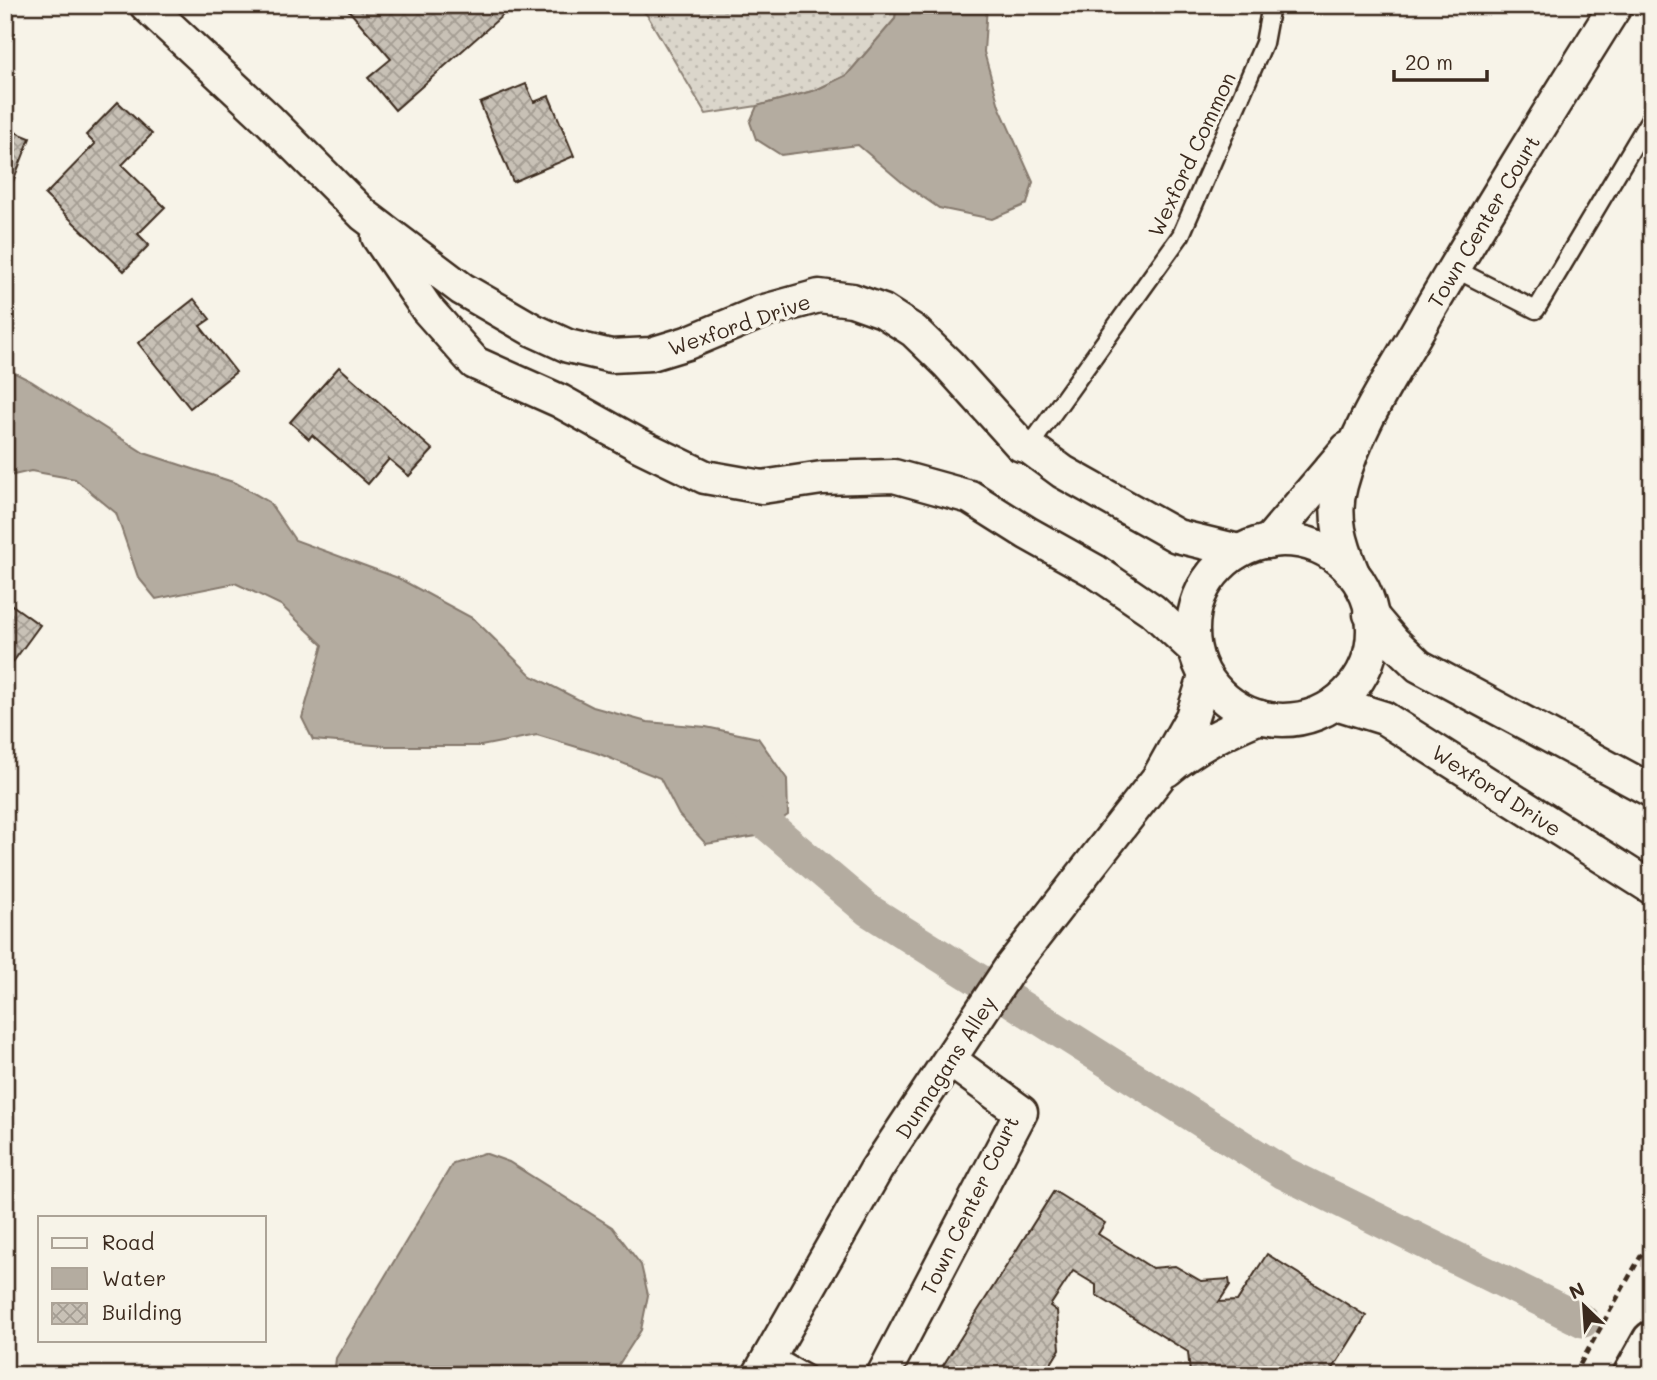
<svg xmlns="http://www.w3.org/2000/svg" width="1657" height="1380" viewBox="0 0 1657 1380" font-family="Mali,sans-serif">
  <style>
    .grass { fill: url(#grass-dots); stroke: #8b8074; stroke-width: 2 }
    .water { fill: #b4aca0; stroke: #84786c; stroke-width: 2 }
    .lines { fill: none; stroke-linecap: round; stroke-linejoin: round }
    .canal { stroke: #b4aca0; stroke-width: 33 }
    .building { fill: url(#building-cross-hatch); stroke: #3b2a1e; stroke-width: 2 }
    .service-casing { stroke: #3b2a1e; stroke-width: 21 }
    .minor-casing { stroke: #3b2a1e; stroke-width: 37 }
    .trunk-casing { stroke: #3b2a1e; stroke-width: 44 }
    .path { stroke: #3b2a1e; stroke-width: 4.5; stroke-dasharray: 7 5; stroke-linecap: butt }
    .service { stroke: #f7f3e8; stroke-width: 16 }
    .minor { stroke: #f7f3e8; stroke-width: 32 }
    .trunk { stroke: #f7f3e8; stroke-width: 38 }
    .labels { text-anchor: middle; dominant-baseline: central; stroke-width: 7; stroke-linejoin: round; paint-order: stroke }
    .street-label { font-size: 21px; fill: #3b2a1e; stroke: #f7f3e8 }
  </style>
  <defs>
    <pattern id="grass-dots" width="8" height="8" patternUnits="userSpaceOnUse" patternTransform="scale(1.75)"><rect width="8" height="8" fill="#dbd6cb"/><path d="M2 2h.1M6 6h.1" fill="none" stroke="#bdb8ae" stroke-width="1.8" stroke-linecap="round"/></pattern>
    <pattern id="building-cross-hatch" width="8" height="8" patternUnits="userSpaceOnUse" patternTransform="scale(1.75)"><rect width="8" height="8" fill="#c8c1b6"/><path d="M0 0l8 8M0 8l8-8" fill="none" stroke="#a49d93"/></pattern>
  </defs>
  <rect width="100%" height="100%" fill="#f7f3e8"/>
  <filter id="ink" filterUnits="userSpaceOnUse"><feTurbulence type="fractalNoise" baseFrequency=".0143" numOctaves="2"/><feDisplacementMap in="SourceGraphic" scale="14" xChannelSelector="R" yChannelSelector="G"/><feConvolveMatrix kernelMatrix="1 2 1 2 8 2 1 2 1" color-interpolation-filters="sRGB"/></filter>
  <g filter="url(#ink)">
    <!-- grass -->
    <path class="grass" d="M636 5H897L895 19 847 75 816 90 757 106 706 114 647 15Z"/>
    <!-- water -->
    <g class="water">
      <path d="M897 5H987L984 52 999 106 1033 182 1027 204 992 219 939 208 904 184 858 145 781 155 756 139 750 122 757 106 816 90 847 75 895 19Z"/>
      <path d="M5 368 31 381 144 453 236 483 269 502 295 540 398 578 474 619 532 676 593 707 647 722 706 727 758 738 787 779 788 815 757 836 706 844 679 815 660 778 597 753 537 735 481 746H386L313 740 302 718 323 645 281 605 235 583 156 599 138 577 116 513 75 479 31 471 5 477Z"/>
      <path d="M484 1153 509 1162 612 1227 641 1265 648 1295 641 1330 612 1375H334L336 1358 453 1163Z"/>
    </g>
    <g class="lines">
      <!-- canal -->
      <path class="canal" d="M736 798 868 910 1284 1173 1583 1321"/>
    </g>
    <!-- building -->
    <g class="building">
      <path d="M344 5H496L504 14 395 110 368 78 391 59Z"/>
      <path d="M526 84 534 102 549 96 574 156 513 182 480 103Z"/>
      <path d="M118 102 152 134 122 165 165 207 138 234 149 245 124 271 45 195 95 144 86 135Z"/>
      <path d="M5 128 30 138 5 202Z"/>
      <path d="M194 299 210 319 200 326 236 372 190 408 138 343Z"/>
      <path d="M339 367 433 450 409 476 389 459 368 484 312 435 309 439 290 422Z"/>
      <path d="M5 600 40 625 5 673Z"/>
      <path d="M1054 1191 1105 1223 1098 1234 1152 1268 1175 1266 1201 1281 1229 1279 1230 1285 1219 1302 1237 1301 1267 1254 1366 1316 1329 1375H1192L1190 1373 1188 1352 1096 1295V1285L1073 1271 1050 1306 1057 1311 1060 1349 1044 1375H937Z"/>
    </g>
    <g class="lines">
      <defs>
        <g id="service">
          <path d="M1453 268 1536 310 1652 115"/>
          <path d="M1029 447 1181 235 1264 43 1271 5"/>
          <path d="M771 1354 808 1375"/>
        </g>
        <g id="minor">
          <path d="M146 5 269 120 364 215 462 289 533 330 568 346 611 356 651 354 687 343 761 312 819 296 852 300 883 311 914 331 948 364 1021 445 1029 447 1063 472 1177 536 1239 551"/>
          <path d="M378 237 427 309 475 363 560 401 639 445 705 477 762 487 822 478 894 476 970 497 1027 533 1095 571 1152 610 1194 649"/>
          <circle cx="1283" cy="630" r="90"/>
          <path d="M1268 542 1347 449"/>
          <path d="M1353 573C1341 544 1332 516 1341 485 1356 428 1390 379 1419 328 1482 219 1549 112 1616 5"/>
          <path d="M1370 614 1393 641 1419 666 1652 791"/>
          <path d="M1336 703 1384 718 1652 888"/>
          <path d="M1167 770C1195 746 1226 731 1260 717"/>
          <path d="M759 1375 876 1170 1010 968 1158 778 1192 717 1205 677"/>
          <path d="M883 1375 1021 1112 950 1060"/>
        </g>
        <path id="trunk" d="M1633 1375 1652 1341"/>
      </defs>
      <!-- service casing -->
      <use href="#service" class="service-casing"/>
      <!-- minor casing -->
      <use href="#minor" class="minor-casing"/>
      <!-- trunk casing -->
      <use href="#trunk" class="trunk-casing"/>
      <!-- path -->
      <g class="path">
        <path d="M651 5 654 9H669L673 5"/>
        <path d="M1574 1375 1652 1236"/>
      </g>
      <!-- service -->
      <use href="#service" class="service"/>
      <!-- minor -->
      <use href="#minor" class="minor"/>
      <!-- trunk -->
      <use href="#trunk" class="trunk"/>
    </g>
  </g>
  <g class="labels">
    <!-- street labels -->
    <g class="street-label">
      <text transform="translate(1191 154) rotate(-65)">Wexford Common</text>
      <text transform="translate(1483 221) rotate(-59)">Town Center Court</text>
      <text transform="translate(739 324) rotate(-19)">Wexford Drive</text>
      <text transform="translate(1497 790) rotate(33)">Wexford Drive</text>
      <text transform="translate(945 1067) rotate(-57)">Dunnagans Alley</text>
      <text transform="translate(969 1205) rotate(-64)">Town Center Court</text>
    </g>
  </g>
  <!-- margin -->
  <rect width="1657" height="1380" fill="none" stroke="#f7f3e8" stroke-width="28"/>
  <rect x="14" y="14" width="1629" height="1352" fill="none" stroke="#3b2a1e" stroke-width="2.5" filter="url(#ink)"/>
  <!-- legend -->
  <rect x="38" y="1216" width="228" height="126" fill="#f7f3e8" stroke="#aca397" stroke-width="2"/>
  <rect x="52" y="1238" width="35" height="10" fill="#f7f3e8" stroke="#aca397" stroke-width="2"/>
  <text x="102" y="1250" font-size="21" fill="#3b2a1e">Road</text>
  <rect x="52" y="1268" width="35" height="21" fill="#b4aca0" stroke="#aca397" stroke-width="2"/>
  <text x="102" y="1286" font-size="21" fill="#3b2a1e">Water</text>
  <rect x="52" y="1303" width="35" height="21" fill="url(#building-cross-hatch)" stroke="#aca397" stroke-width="2"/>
  <text x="102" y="1320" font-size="21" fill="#3b2a1e">Building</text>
  <!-- north arrow -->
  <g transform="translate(1584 1306) rotate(335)" stroke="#f7f3e8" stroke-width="5" paint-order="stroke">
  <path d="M0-5L12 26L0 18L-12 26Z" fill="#3b2a1e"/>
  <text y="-10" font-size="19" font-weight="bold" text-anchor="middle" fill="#3b2a1e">N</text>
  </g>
  <!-- scale -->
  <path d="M1394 70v10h93v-10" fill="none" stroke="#3b2a1e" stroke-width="3.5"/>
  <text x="1405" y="70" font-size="21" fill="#3b2a1e" stroke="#f7f3e8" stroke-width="5" paint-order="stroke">20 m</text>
</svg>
